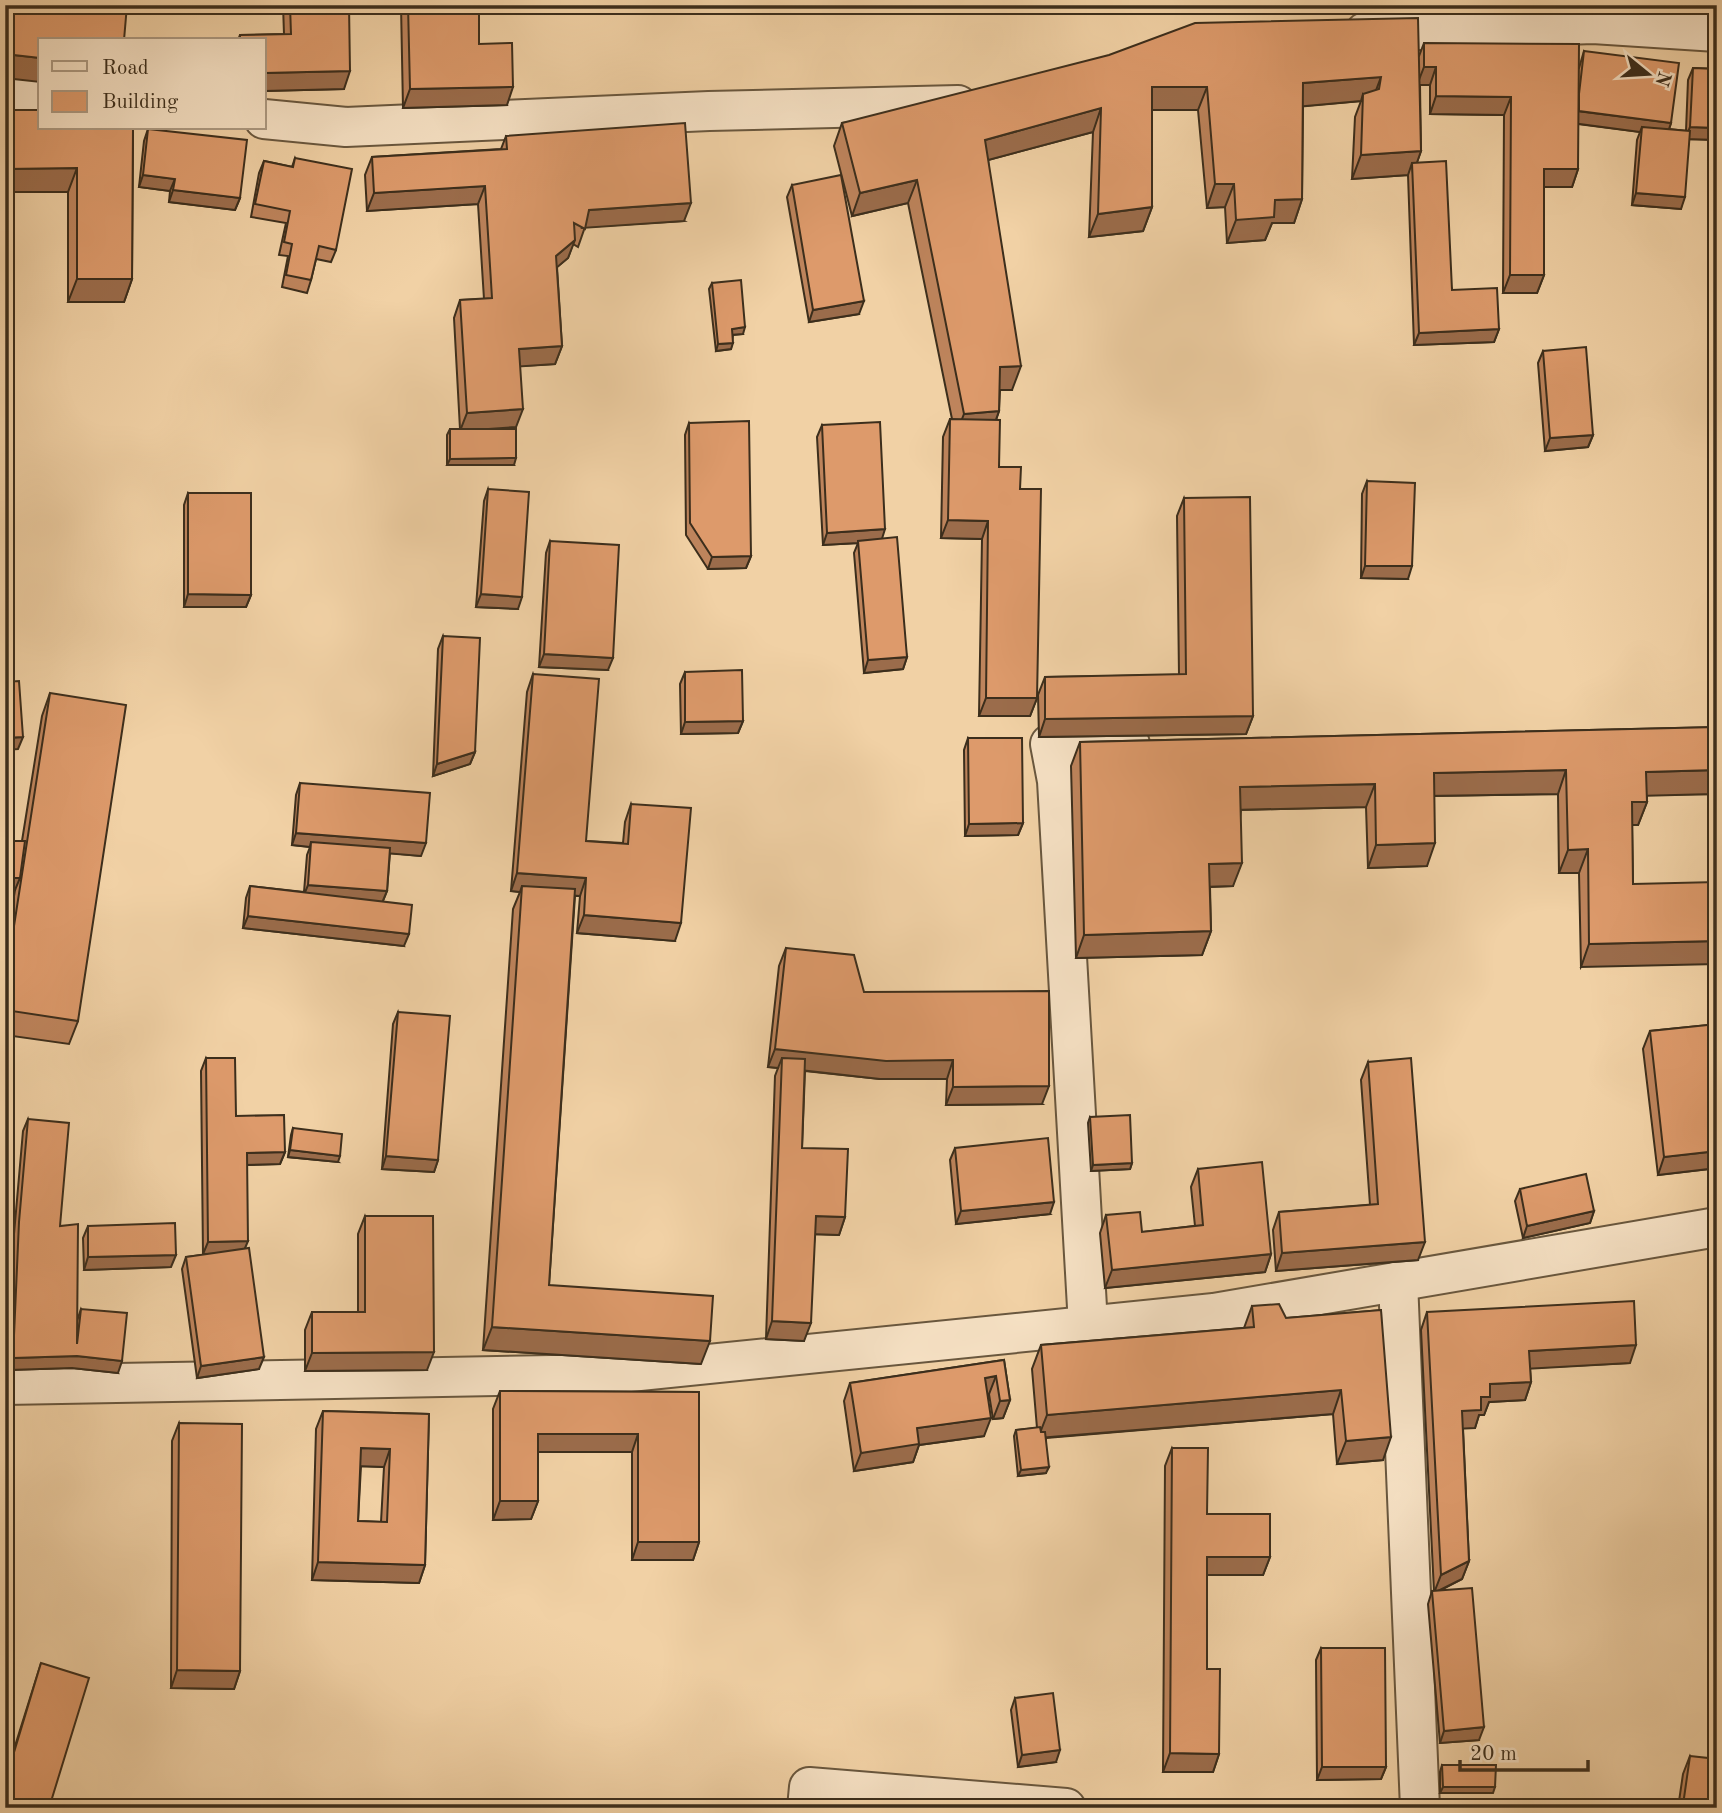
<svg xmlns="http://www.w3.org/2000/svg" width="1722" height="1813" viewBox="0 0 1722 1813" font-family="'Old Standard TT',serif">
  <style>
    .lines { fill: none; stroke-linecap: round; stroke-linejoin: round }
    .minor-casing { stroke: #69573e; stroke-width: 42 }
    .minor { stroke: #f6e1c4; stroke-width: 38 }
    .wall { fill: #be845c; stroke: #3c2e1c; stroke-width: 2; fill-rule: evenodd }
    .shaded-wall { fill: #9b6c4b; stroke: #3c2e1c; stroke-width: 2 }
    .building { fill: #dd9a6b; stroke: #3c2e1c; stroke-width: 2; fill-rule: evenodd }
  </style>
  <rect width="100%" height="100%" fill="#f1d1a5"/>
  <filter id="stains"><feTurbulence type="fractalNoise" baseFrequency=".00286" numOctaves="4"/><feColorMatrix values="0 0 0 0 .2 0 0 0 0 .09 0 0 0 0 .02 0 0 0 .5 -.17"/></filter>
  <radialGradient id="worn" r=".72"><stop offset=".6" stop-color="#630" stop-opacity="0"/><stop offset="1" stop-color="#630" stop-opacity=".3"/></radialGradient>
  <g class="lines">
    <defs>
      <g id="minor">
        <path d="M1365 32 1593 24 1717 32"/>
        <path d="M5 94 40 97"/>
        <path d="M264 119 346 127 709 111 958 105"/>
        <path d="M1398 1281 1420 1808"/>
        <path d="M1088 1325 1057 781 1050 744H1130"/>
        <path d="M5 1385 610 1374 1214 1313 1717 1227"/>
        <path d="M807 1808 809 1787 1066 1808"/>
      </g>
    </defs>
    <!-- minor casing -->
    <use href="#minor" class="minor-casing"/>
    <!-- minor -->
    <use href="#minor" class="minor"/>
  </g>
  <!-- wall -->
  <g class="wall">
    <path d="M283 5H349L344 89 264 91V40H238L240 35 284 34Z"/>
    <path d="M401 5H479V44L507 105 403 108Z"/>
    <path d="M1424 43 1579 68 1584 51 1671 123 1669 129 1686 131 1688 80 1693 68 1717 69V140L1689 139 1681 209 1632 205 1637 140 1640 132 1578 124V169L1572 187H1544V275L1537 293H1503L1504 115 1430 114V85H1420L1421 151 1417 162 1452 290 1499 329 1494 342 1414 345 1408 175 1352 179 1355 117 1361 101 1303 106 1302 199 1294 223H1272L1265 240 1227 243 1225 207 1207 208 1198 110H1152V207L1143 231 1089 237 1093 132 988 160 1012 390H1000L999 411 996 420 999 467 1020 489 1037 698 1030 716H979L982 539 941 538 943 437 950 419H952L908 203 852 216 834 146 842 123 1419 56Z"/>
    <path d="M5 110 133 128 132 279 124 302H68V192H5Z"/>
    <path d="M148 129 240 198 235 210 169 202 170 191 139 187 144 141Z"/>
    <path d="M506 136 684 221 585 227 578 247 573 244 568 258 557 267 562 346 555 364 520 366 516 427 490 429 514 465H447V435L450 429H460L454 318 460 300 484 299 478 204 367 211 365 175 372 157 501 149Z"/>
    <path d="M295 158 336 250 331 262 316 259 311 280 307 293 282 287 288 256 279 255 286 223 251 217 259 173 264 161 292 167Z"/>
    <path d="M792 185 859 314 809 322 787 197Z"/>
    <path d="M712 283 743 334 733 335 731 349 716 351 709 289Z"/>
    <path d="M1543 351 1593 435 1588 447 1545 451 1538 363Z"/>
    <path d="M689 423 751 556 746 568 708 569 686 535 685 435Z"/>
    <path d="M822 425 882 539 907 657 903 669 864 673 854 553 858 543 823 545 817 437Z"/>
    <path d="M1367 481 1408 579 1361 578 1362 494Z"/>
    <path d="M488 489 518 609 476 607 484 501Z"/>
    <path d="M188 493 251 595 246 607H184V505Z"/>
    <path d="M1184 498 1253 716 1246 734 1039 737 1038 695 1045 677 1179 675 1177 516Z"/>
    <path d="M550 541 608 670 539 667 546 553Z"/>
    <path d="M443 636 475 752 470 764 433 776 438 649Z"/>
    <path d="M685 672 743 721 738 733 681 734 680 684Z"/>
    <path d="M533 674 586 841 623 843 625 822 631 804 675 941 577 933 580 896H575L549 1285 701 1364 483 1350 513 909 520 892 511 891 527 692Z"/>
    <path d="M50 693 78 1021 69 1044 5 1035V928L9 927 15 890H5V841H22L42 716Z"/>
    <path d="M1717 727V813H1713V794L1647 795V802L1638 825H1632L1633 884 1581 967 1579 873H1559L1558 794 1434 796 1427 866 1368 868 1366 807 1241 810 1233 886 1210 887 1211 931 1202 955 1076 958 1071 766 1080 742Z"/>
    <path d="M968 738 1023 823 1018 835 965 836 964 750Z"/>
    <path d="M300 783 421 856 390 853 387 891 383 901 404 946 243 928 246 898 250 886 304 892 307 855 310 847 292 845 296 795Z"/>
    <path d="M786 948 864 992 1042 1104 946 1105 947 1079H880L805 1071 802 1148 845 1217 839 1235 815 1234 804 1341 766 1339 775 1076 778 1068 768 1067 779 966Z"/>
    <path d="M398 1012 438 1160 434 1172 382 1169 393 1024Z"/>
    <path d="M1717 1024V1168L1658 1175 1643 1049 1650 1031Z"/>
    <path d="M206 1058 236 1116 285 1152 280 1164 247 1165 245 1249 259 1369 197 1378 182 1269 186 1257 209 1254H203L201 1071Z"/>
    <path d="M1368 1062 1418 1260 1276 1271 1273 1230 1279 1212 1370 1205 1361 1080Z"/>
    <path d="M1090 1117 1132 1163 1130 1169 1091 1171 1088 1123Z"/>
    <path d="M28 1119 60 1226 77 1321 81 1309 118 1373 72 1368 9 1370 14 1234 23 1131Z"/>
    <path d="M293 1128 338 1162 288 1157 291 1135Z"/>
    <path d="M955 1148 1050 1214 956 1224 950 1160Z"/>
    <path d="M1198 1169 1271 1254 1265 1272 1105 1288 1100 1233 1106 1215 1142 1232 1195 1226 1191 1187Z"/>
    <path d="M1520 1189 1594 1211 1590 1223 1523 1238 1515 1201Z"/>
    <path d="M365 1216 427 1370 305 1371V1330L312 1312H358V1234Z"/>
    <path d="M88 1226 171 1267 84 1270 83 1238Z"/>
    <path d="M1252 1306 1286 1318 1381 1310 1383 1460 1337 1464 1333 1414 1046 1438V1473L1018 1476 1014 1436 1016 1430 1037 1428 1032 1369 1041 1345 1244 1328Z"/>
    <path d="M1427 1312 1630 1363 1530 1368 1531 1382 1525 1400 1489 1402 1484 1415H1479L1475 1428H1463L1469 1561 1462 1579 1439 1591 1479 1740 1440 1743 1428 1604 1432 1591H1434L1421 1330Z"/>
    <path d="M1004 1360 1010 1400 1003 1418 993 1419 989 1394 988 1395 984 1436 919 1445 913 1462 854 1471 844 1401 850 1383Z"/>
    <path d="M500 1391 699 1392V1542L693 1560H632V1452H538V1501L531 1519 493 1520V1409Z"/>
    <path d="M323 1411 429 1414 425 1565 419 1583 312 1580 316 1429ZM361 1466 384 1467 381 1522 358 1521Z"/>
    <path d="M179 1423 240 1671 234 1689 171 1688 172 1441Z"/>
    <path d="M1172 1448 1207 1514 1270 1557 1263 1575H1207V1669L1219 1754 1213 1772H1163L1165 1466Z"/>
    <path d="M1321 1648 1386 1767 1381 1779 1317 1780 1316 1660Z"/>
    <path d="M41 1663 5 1808V1778Z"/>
    <path d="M1015 1698 1056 1762 1018 1767 1011 1710Z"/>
    <path d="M1690 1756 1717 1808H1678L1683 1774Z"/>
    <path d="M1442 1765 1493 1793H1440V1772Z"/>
  </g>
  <!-- shaded-wall -->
  <g class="shaded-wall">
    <path d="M5 54 40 58V82L5 78Z"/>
    <path d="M1424 67H1436L1430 85H1417Z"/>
    <path d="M350 71 344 89 264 91V73Z"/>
    <path d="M1381 77 1372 101 1363 94 1361 101 1295 107 1303 83Z"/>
    <path d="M513 87 507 105 403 108 410 89Z"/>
    <path d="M1152 87H1207L1198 110H1143Z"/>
    <path d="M1436 96 1511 97 1504 115 1430 114Z"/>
    <path d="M1101 108 1093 132 977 163 985 140Z"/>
    <path d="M1577 111 1671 123 1667 135 1642 127 1640 132 1572 123Z"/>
    <path d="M1690 127 1717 128V140L1685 139Z"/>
    <path d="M1421 151 1413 174 1412 163 1408 175 1352 179 1361 155Z"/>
    <path d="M77 168 68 192H5V169Z"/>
    <path d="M1544 169H1578L1572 187H1538Z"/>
    <path d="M143 175 175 179 170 191 139 187Z"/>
    <path d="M917 180 908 203 852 216 860 193Z"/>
    <path d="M1215 184H1234L1225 207 1207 208Z"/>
    <path d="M485 186 478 204 367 211 374 193Z"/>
    <path d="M173 190 240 198 235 210 169 202Z"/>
    <path d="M1636 193 1685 197 1681 209 1632 205Z"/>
    <path d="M1302 199 1294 223H1272L1265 240 1227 243 1236 220 1275 200Z"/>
    <path d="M691 203 684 221 582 228 589 210Z"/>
    <path d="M1152 207 1143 231 1089 237 1098 214Z"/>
    <path d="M575 240 568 258 549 274 556 256Z"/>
    <path d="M1510 275H1544L1537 293H1503Z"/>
    <path d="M77 279H132L124 302H68Z"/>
    <path d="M864 301 859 314 809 322 813 310Z"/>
    <path d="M745 327 743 334 730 335 732 329Z"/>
    <path d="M1499 329 1494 342 1414 345 1419 333Z"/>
    <path d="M733 343 731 349 716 351 718 344Z"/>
    <path d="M562 346 555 364 512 367 519 349Z"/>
    <path d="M1021 366 1012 390H992L1000 367Z"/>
    <path d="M523 409 516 427 460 431 467 413Z"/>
    <path d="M999 411 991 434 955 437 964 414Z"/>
    <path d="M1593 435 1588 447 1545 451 1550 438Z"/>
    <path d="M516 458 514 465H447L450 459Z"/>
    <path d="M948 520 988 521 982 539 941 538Z"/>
    <path d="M885 529 881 542 858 541V543L823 545 827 533Z"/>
    <path d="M751 556 746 568 708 569 712 557Z"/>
    <path d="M1365 566H1412L1408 579 1361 578Z"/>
    <path d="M188 594 251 595 246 607H184Z"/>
    <path d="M481 594 522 597 518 609 476 607Z"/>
    <path d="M544 654 613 658 608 670 539 667Z"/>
    <path d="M907 657 903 669 864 673 868 660Z"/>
    <path d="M5 660H12L7 672H5Z"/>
    <path d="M986 698H1037L1030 716H979Z"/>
    <path d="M1253 716 1246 734 1039 737 1045 719Z"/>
    <path d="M743 721 738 733 681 734 685 722Z"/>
    <path d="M23 737 18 749 5 750V738Z"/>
    <path d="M475 752 470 764 433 776 437 764Z"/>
    <path d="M1566 770 1558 794 1425 796 1434 773Z"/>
    <path d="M1717 770V783L1713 794 1638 796 1646 772Z"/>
    <path d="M1375 784 1366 807 1232 810 1240 787Z"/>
    <path d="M1632 802H1647L1638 825H1623Z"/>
    <path d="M1717 803V813H1713Z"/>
    <path d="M1023 823 1018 835 965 836 969 824Z"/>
    <path d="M296 833 426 843 421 856 311 847V842L310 847 292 845Z"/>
    <path d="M1435 843 1427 866 1368 868 1376 845Z"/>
    <path d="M1588 849 1579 873H1559L1568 850Z"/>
    <path d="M1242 863 1233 886 1201 887 1209 864Z"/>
    <path d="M517 873 586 878 580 896 521 892 522 886 520 892 511 891Z"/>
    <path d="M5 878H20L15 890H5Z"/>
    <path d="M308 885 387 891 382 903 303 897Z"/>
    <path d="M584 915 681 923 675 941 577 933Z"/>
    <path d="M248 916 409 934 404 946 243 928Z"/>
    <path d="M1211 931 1202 955 1076 958 1084 935Z"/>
    <path d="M1717 941V964L1581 967 1589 944Z"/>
    <path d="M775 1049 953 1060 947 1079H880L782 1068V1058L778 1068 768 1067Z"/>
    <path d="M1049 1086 1042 1104 946 1105 953 1087Z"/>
    <path d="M290 1150 340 1156 338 1162 288 1157Z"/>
    <path d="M1717 1151V1168L1658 1175 1664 1157Z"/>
    <path d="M285 1152 280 1164 242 1165 247 1153Z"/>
    <path d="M386 1156 438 1160 434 1172 382 1169Z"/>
    <path d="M1132 1163 1130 1169 1091 1171 1093 1165Z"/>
    <path d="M1054 1202 1050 1214 956 1224 961 1211Z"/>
    <path d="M1594 1211 1590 1223 1523 1238 1527 1226Z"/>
    <path d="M816 1216 845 1217 839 1235 809 1234Z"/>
    <path d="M248 1241 243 1253 203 1254 208 1242Z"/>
    <path d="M1425 1242 1418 1260 1276 1271 1282 1253Z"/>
    <path d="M1271 1254 1265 1272 1105 1288 1112 1270Z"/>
    <path d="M176 1255 171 1267 84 1270 88 1257Z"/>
    <path d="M772 1321 811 1323 804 1341 766 1339Z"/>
    <path d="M492 1327 710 1341 701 1364 483 1350Z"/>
    <path d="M1636 1345 1630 1363 1523 1369 1529 1351Z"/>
    <path d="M434 1352 427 1370 305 1371 312 1353Z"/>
    <path d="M77 1356 122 1361 118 1373 72 1368 9 1370 13 1358Z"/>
    <path d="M264 1357 259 1369 197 1378 201 1366Z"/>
    <path d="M996 1376 989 1394 978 1396 985 1378Z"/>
    <path d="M1531 1382 1525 1400 1489 1402 1484 1415H1479L1475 1428 1455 1429 1462 1411 1481 1397 1490 1384Z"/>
    <path d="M1341 1390 1333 1414 1038 1438 1047 1415Z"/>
    <path d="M1010 1400 1003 1418 993 1419 1000 1401Z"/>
    <path d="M991 1418 984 1436 919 1445 913 1462 854 1471 861 1453 917 1428Z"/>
    <path d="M538 1434H638L632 1452H531Z"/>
    <path d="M1391 1437 1383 1460 1337 1464 1346 1441Z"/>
    <path d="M361 1448 390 1449 384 1467 355 1466Z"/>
    <path d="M1049 1467 1046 1473 1018 1476 1021 1470Z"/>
    <path d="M500 1501H538L531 1519 493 1520Z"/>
    <path d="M638 1542H699L693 1560H632Z"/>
    <path d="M1207 1557H1270L1263 1575H1201Z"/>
    <path d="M1469 1561 1462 1579 1434 1593 1441 1575Z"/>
    <path d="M318 1562 425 1565 419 1583 312 1580Z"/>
    <path d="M177 1670 240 1671 234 1689 171 1688Z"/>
    <path d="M1484 1727 1479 1740 1440 1743 1444 1731Z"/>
    <path d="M1060 1750 1056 1762 1018 1767 1022 1755Z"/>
    <path d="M1170 1753 1219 1754 1213 1772H1163Z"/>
    <path d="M1322 1767H1386L1381 1779 1317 1780Z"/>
    <path d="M1443 1787H1495L1493 1793H1440Z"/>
    <path d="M1683 1805 1703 1808H1682Z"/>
  </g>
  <!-- building -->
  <g class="building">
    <path d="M5 5H127L124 40H40V58L5 54Z"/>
    <path d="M290 5H349L350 71 264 73V40H240V35L291 34Z"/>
    <path d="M408 5H479V44L512 43 513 87 410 89Z"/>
    <path d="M1418 18 1421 151 1361 155 1363 94 1379 89 1381 77 1303 83 1302 199 1275 200 1274 217 1236 220 1234 184H1215L1207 87H1152V207L1098 214 1101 108 985 140 1021 366 1000 367 999 411 964 414 917 180 860 193 842 123 1109 55 1195 23Z"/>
    <path d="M1424 43 1579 44 1578 169H1544V275H1510L1511 97 1436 96V67H1424Z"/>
    <path d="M1584 51 1679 63 1671 123 1579 111V94Z"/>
    <path d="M1693 68 1717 69V128L1690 127Z"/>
    <path d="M5 110H40V128H133L132 279H77V168L5 169Z"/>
    <path d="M685 123 691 203 589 210 585 229 574 223 575 240 556 256 562 346 519 349 523 409 467 413 460 300 492 298 485 186 374 193 372 157 507 149 506 136Z"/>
    <path d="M1642 127 1690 131 1685 197 1636 193Z"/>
    <path d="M148 129 247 140 240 198 173 190 175 179 143 175Z"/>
    <path d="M295 158 352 169 336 250 319 246 311 280 286 275 292 244 284 242 290 211 255 204 264 161 293 167Z"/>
    <path d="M1446 161 1452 290 1497 288 1499 329 1419 333 1412 163Z"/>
    <path d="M841 175 864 301 813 310 792 185Z"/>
    <path d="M741 280 745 327 732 329 733 343 718 344 712 283Z"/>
    <path d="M1586 347 1593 435 1550 438 1543 351Z"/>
    <path d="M950 419 1000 420 999 467H1021L1020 489H1041L1037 698H986L988 521 948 520Z"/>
    <path d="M749 421 751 556 712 557 690 523 689 423Z"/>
    <path d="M880 422 885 529 827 533 822 425Z"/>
    <path d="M450 429H516V458L450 459Z"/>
    <path d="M1367 481 1415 483 1412 566H1365Z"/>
    <path d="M488 489 529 492 522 597 481 594Z"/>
    <path d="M188 493H251V595L188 594Z"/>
    <path d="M1250 497 1253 716 1045 719V677L1186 674 1184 498Z"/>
    <path d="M5 530 12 660H5Z"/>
    <path d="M897 537 907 657 868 660 858 541Z"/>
    <path d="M550 541 619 545 613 658 544 654Z"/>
    <path d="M443 636 480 638 475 752 437 764Z"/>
    <path d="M742 670 743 721 685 722V672Z"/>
    <path d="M533 674 599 679 586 841 628 844 631 804 691 808 681 923 584 915 586 878 517 873Z"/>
    <path d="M19 681 23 737 5 738V682Z"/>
    <path d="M50 693 126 705 78 1021 5 1010V928L14 926Z"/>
    <path d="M1717 727V770L1646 772 1647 802H1632L1633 884 1717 882V941L1589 944 1588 849 1568 850 1566 770 1434 773 1435 843 1376 845 1375 784 1240 787 1242 863 1209 864 1211 931 1084 935 1080 742Z"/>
    <path d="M968 738H1022L1023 823 969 824Z"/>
    <path d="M300 783 430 793 426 843 296 833Z"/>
    <path d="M5 841H25L20 878H5Z"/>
    <path d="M311 842 390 848 387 891 308 885Z"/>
    <path d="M250 886 412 905 409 934 248 916Z"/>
    <path d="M522 886 575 889 549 1285 713 1296 710 1341 492 1327Z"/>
    <path d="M786 948 854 955 864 992 1049 991V1086L953 1087V1060L886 1061 775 1049Z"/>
    <path d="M398 1012 450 1016 438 1160 386 1156Z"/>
    <path d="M1717 1024V1151L1664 1157 1650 1031Z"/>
    <path d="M206 1058H235L236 1116 284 1115 285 1152 247 1153 248 1241 208 1242Z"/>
    <path d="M782 1058 805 1059 802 1148 848 1149 845 1217 816 1216 811 1323 772 1321Z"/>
    <path d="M1411 1058 1425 1242 1282 1253 1279 1212 1378 1204 1368 1062Z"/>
    <path d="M1130 1115 1132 1163 1093 1165 1090 1117Z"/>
    <path d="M28 1119 69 1123 60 1226 78 1224 77 1344 81 1309 127 1313 122 1361 77 1356 13 1358 19 1222Z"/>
    <path d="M293 1128 342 1134 340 1156 290 1150Z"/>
    <path d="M1048 1138 1054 1202 961 1211 955 1148Z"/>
    <path d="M1262 1162 1271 1254 1112 1270 1106 1215 1140 1212 1142 1232 1203 1225 1198 1169Z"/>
    <path d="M1586 1174 1594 1211 1527 1226 1520 1189Z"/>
    <path d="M365 1216H433L434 1352 312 1353V1312H365Z"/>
    <path d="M175 1223 176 1255 88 1257V1226Z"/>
    <path d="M249 1248 264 1357 201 1366 186 1257Z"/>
    <path d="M1634 1301 1636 1345 1529 1351 1531 1382 1490 1384V1397H1481V1410L1462 1411 1469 1561 1441 1575 1427 1312Z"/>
    <path d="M1279 1304 1286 1318 1381 1310 1391 1437 1346 1441 1341 1390 1047 1415 1041 1345 1254 1327 1252 1306Z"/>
    <path d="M1004 1360 1010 1400 1000 1401 996 1376 985 1378 991 1418 917 1428 919 1444 861 1453 850 1383Z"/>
    <path d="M500 1391 699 1392V1542H638V1434H538V1501H500Z"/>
    <path d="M323 1411 429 1414 425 1565 318 1562ZM361 1448 390 1449 387 1522 358 1521Z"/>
    <path d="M179 1423 242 1424 240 1671 177 1670Z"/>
    <path d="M1040 1427 1041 1432H1045L1049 1467 1021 1470 1016 1430Z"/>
    <path d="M1172 1448H1208L1207 1514H1270V1557H1207V1669H1220L1219 1754 1170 1753Z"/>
    <path d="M1472 1588 1484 1727 1444 1731 1432 1591Z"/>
    <path d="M1321 1648H1385L1386 1767H1322Z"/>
    <path d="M41 1663 89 1678 49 1808H5V1782Z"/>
    <path d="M1053 1693 1060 1750 1022 1755 1015 1698Z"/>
    <path d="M1690 1756 1717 1759V1808H1703L1683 1805Z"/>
    <path d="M1442 1765H1496L1495 1787H1443Z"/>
  </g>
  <!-- margin -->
  <rect width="1722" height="1813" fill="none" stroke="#f1d1a5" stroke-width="28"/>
  <rect x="7" y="7" width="1708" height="1799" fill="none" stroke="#3c2e1c" stroke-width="3.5"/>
  <rect x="14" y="14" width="1694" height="1785" fill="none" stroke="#3c2e1c" stroke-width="2"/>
  <!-- legend -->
  <rect x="38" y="38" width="228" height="91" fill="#f6e1c4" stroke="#ac9981" stroke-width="2"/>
  <rect x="52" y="61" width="35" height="10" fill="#f6e1c4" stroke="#ac9981" stroke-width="2"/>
  <text x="102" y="74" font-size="21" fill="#3c2e1c">Road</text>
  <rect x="52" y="91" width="35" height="21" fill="#dd9a6b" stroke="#ac9981" stroke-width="2"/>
  <text x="102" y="108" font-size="21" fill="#3c2e1c">Building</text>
  <!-- north arrow -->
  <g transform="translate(1648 74) rotate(108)" stroke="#f6e1c4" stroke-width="5" paint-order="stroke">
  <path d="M0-5L12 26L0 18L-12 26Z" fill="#3c2e1c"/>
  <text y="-10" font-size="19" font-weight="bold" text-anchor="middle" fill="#3c2e1c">N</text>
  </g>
  <!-- scale -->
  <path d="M1460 1760v10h128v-10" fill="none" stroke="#3c2e1c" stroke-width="3.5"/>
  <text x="1470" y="1760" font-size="21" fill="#3c2e1c" stroke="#f6e1c4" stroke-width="5" paint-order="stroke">20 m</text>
  <rect width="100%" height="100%" filter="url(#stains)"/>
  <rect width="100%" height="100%" fill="url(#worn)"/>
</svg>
